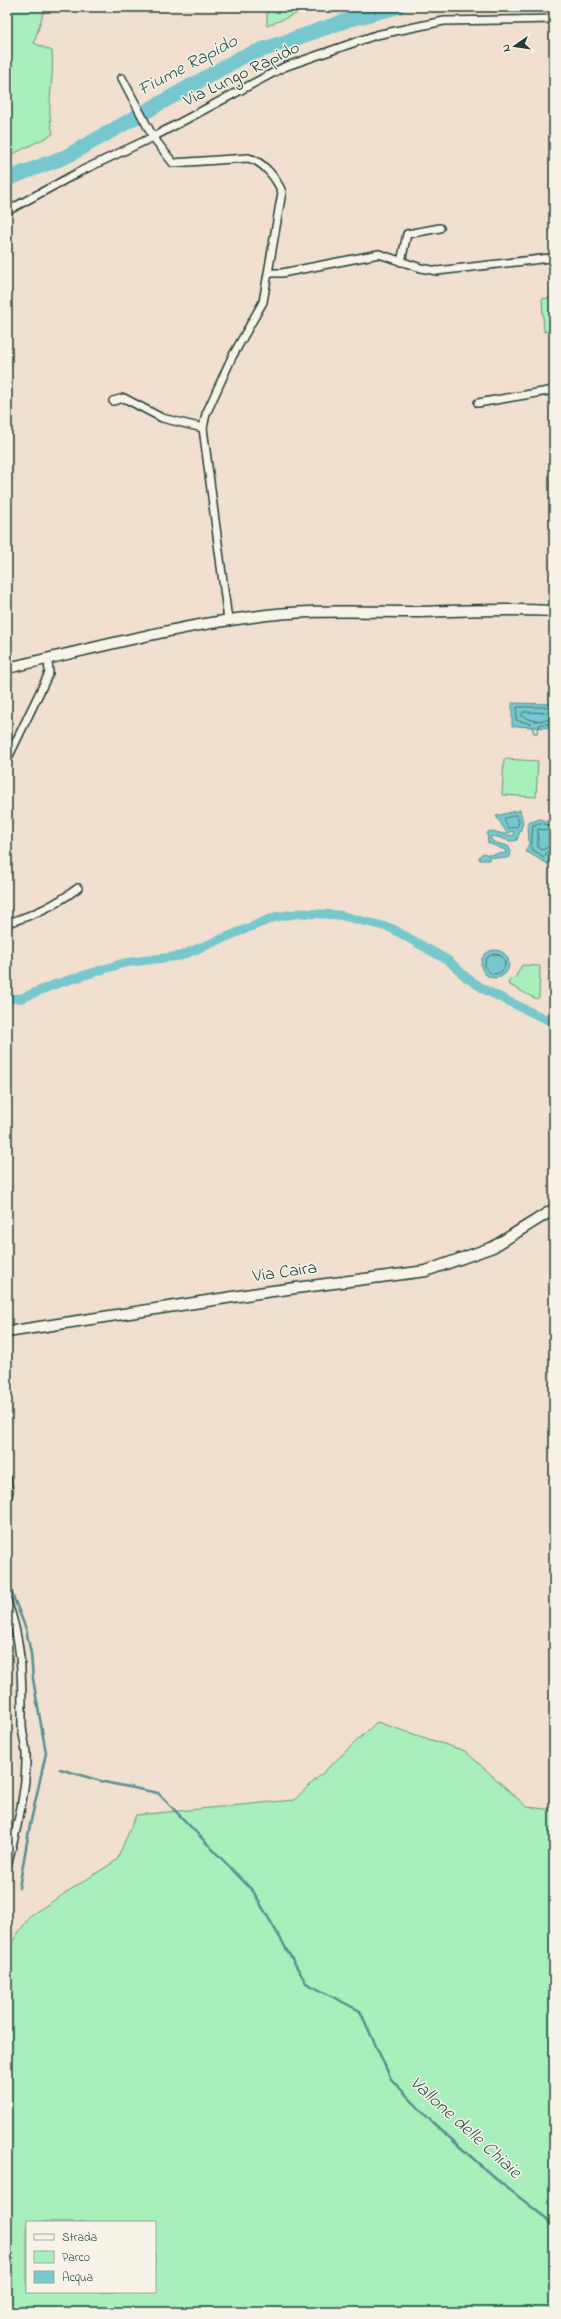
<svg xmlns="http://www.w3.org/2000/svg" width="561" height="2319" viewBox="0 0 561 2319" font-family="'Indie Flower',sans-serif">
  <style>
    .green { fill: #a9efbb; stroke: #649678; fill-rule: evenodd }
    .water { fill: #77c8ce; stroke: #549090 }
    .lines { fill: none; stroke-linecap: round; stroke-linejoin: round }
    .shore { stroke: #427572; stroke-width: 1 }
    .stream { stroke: #549090; stroke-width: 2.5 }
    .canal { stroke: #77c8ce; stroke-width: 9 }
    .river { stroke: #77c8ce; stroke-width: 15 }
    .street-casing { stroke: #1f3d34; stroke-width: 10 }
    .secondary-casing { stroke: #1f3d34; stroke-width: 13 }
    .street { stroke: #f7f3e8; stroke-width: 7 }
    .secondary { stroke: #f7f3e8; stroke-width: 10 }
    .labels { text-anchor: middle; dominant-baseline: central; stroke-width: 3; stroke-linejoin: round; paint-order: stroke }
    .street-label { font-size: 18px; fill: #1f3d34; stroke: #f7f3e8 }
    .water-label { font-size: 19px; font-style: italic; fill: #315953; stroke: #f7f3e8 }
  </style>
  <rect width="100%" height="100%" fill="#f1dfcf"/>
  <filter id="ink" filterUnits="userSpaceOnUse"><feTurbulence type="fractalNoise" baseFrequency=".025" numOctaves="2"/><feDisplacementMap in="SourceGraphic" scale="8" xChannelSelector="R" yChannelSelector="G"/><feConvolveMatrix kernelMatrix="1 2 1 2 8 2 1 2 1" color-interpolation-filters="sRGB"/></filter>
  <g filter="url(#ink)">
    <!-- green -->
    <g class="green">
      <path d="M7 7H45L34 43 52 51C55 78 45 107 53 134L7 157Z"/>
      <path d="M267 7H312L267 26Z"/>
      <path d="M551 298 553 330 544 332 542 299Z"/>
      <path d="M504 759 538 761 536 797 502 795Z"/>
      <path d="M522 965 540 966 539 997 536 999 508 984 510 979 515 978Z"/>
      <path d="M377 1722 465 1751 527 1807 554 1810V2312H7V1949L31 1915 117 1860 136 1815 294 1800ZM27 2222H155V2292H27Z"/>
    </g>
    <!-- water -->
    <g class="water">
      <path d="M512 703 554 704 552 728 512 726Z"/>
      <path d="M520 810 523 823 517 840C507 844 499 834 490 837L493 842 508 846 511 851 510 857C502 860 496 856 489 858V860H480L479 857 483 853 489 855 506 853 505 850 488 843 487 833 490 831 514 836 513 831 507 833 496 816Z"/>
      <path d="M540 819 554 823V852L551 854 548 864 525 851 529 844 528 823Z"/>
      <circle cx="495" cy="964" r="14"/>
    </g>
    <g class="lines">
      <!-- shore -->
      <g class="shore">
        <path d="M554 707H517L516 720 531 724 534 733H537L540 724H554"/>
        <path d="M554 713 523 712 521 716 535 721 554 719"/>
        <path d="M516 815 519 822 517 827 508 828 504 819Z"/>
        <path d="M554 826 540 823 533 825 531 849 544 857 548 851 554 849"/>
        <path d="M554 831 538 829V847L542 850 554 844"/>
        <circle cx="495" cy="964" r="10"/>
      </g>
      <!-- stream -->
      <g class="stream">
        <path d="M7 1581 26 1629 31 1654 33 1679 46 1753 30 1825 19 1888"/>
        <path d="M60 1769 104 1782 158 1793 253 1891 306 1983 360 2011 391 2079 432 2122 496 2179 547 2219 554 2229"/>
      </g>
      <!-- canal -->
      <path class="canal" d="M7 999 22 998 56 984 124 963 180 956 275 917 301 913 321 914 339 915 391 928 449 961 467 978 487 991 554 1023"/>
      <!-- river -->
      <path class="river" d="M7 179 67 156 242 57 351 19 397 7"/>
      <defs>
        <g id="street">
          <path d="M122 78 153 137 173 163 248 158C263 161 276 178 282 192L263 302 232 357 206 414 203 428 228 620"/>
          <path d="M7 211 81 171 153 137 284 67 376 35 444 21 554 19"/>
          <path d="M401 262 407 234 440 228"/>
          <path d="M269 273H282L379 254 421 268 437 271 550 258 554 261"/>
          <path d="M113 401 124 398 162 418 203 428"/>
          <path d="M478 403 554 390"/>
          <path d="M7 760 49 673 48 659"/>
          <path d="M7 923C32 916 57 904 78 888"/>
          <path d="M7 1479 9 1491 7 1500"/>
          <path d="M7 1601C23 1644 22 1680 22 1724 22 1735 26 1744 26 1755 27 1791 16 1831 7 1866"/>
        </g>
        <g id="secondary">
          <path d="M7 668C88 650 170 627 252 617 306 609 361 612 415 612 462 611 507 608 554 611"/>
          <path d="M7 1332 265 1292 426 1271 493 1247 554 1209"/>
        </g>
      </defs>
      <!-- street casing -->
      <use href="#street" class="street-casing"/>
      <!-- secondary casing -->
      <use href="#secondary" class="secondary-casing"/>
      <!-- street -->
      <use href="#street" class="street"/>
      <!-- secondary -->
      <use href="#secondary" class="secondary"/>
    </g>
  </g>
  <g class="labels">
    <!-- street labels -->
    <g class="street-label">
      <text transform="translate(242 75) rotate(-26)">Via Lungo Rapido</text>
      <text transform="translate(285 1273) rotate(-8)">Via Caira</text>
    </g>
    <!-- water labels -->
    <g class="water-label">
      <text transform="translate(188 66) rotate(-28)">Fiume Rapido</text>
      <text transform="translate(465 2128) rotate(42)">Vallone delle Chiaie</text>
    </g>
  </g>
  <!-- margin -->
  <rect width="561" height="2319" fill="none" stroke="#f7f3e8" stroke-width="24"/>
  <rect x="12" y="12" width="537" height="2295" fill="none" stroke="#1f3d34" stroke-width="1.5" filter="url(#ink)"/>
  <!-- legend -->
  <rect x="26" y="2221" width="130" height="72" fill="#f7f3e8" stroke="#a1aaa0"/>
  <rect x="34" y="2234" width="20" height="6" fill="#f7f3e8" stroke="#a1aaa0"/>
  <text x="62" y="2241" font-size="12" fill="#1f3d34">Strada</text>
  <rect x="34" y="2251" width="20" height="12" fill="#a9efbb" stroke="#a1aaa0"/>
  <text x="62" y="2261" font-size="12" fill="#1f3d34">Parco</text>
  <rect x="34" y="2271" width="20" height="12" fill="#77c8ce" stroke="#a1aaa0"/>
  <text x="62" y="2281" font-size="12" fill="#1f3d34">Acqua</text>
  <!-- north arrow -->
  <g transform="translate(515 46) rotate(257)" stroke="#f7f3e8" stroke-width="3" paint-order="stroke">
  <path d="M0-3L7 15L0 10L-7 15Z" fill="#1f3d34"/>
  <text y="-6" font-size="11" font-weight="bold" text-anchor="middle" fill="#1f3d34">N</text>
  </g>
</svg>
